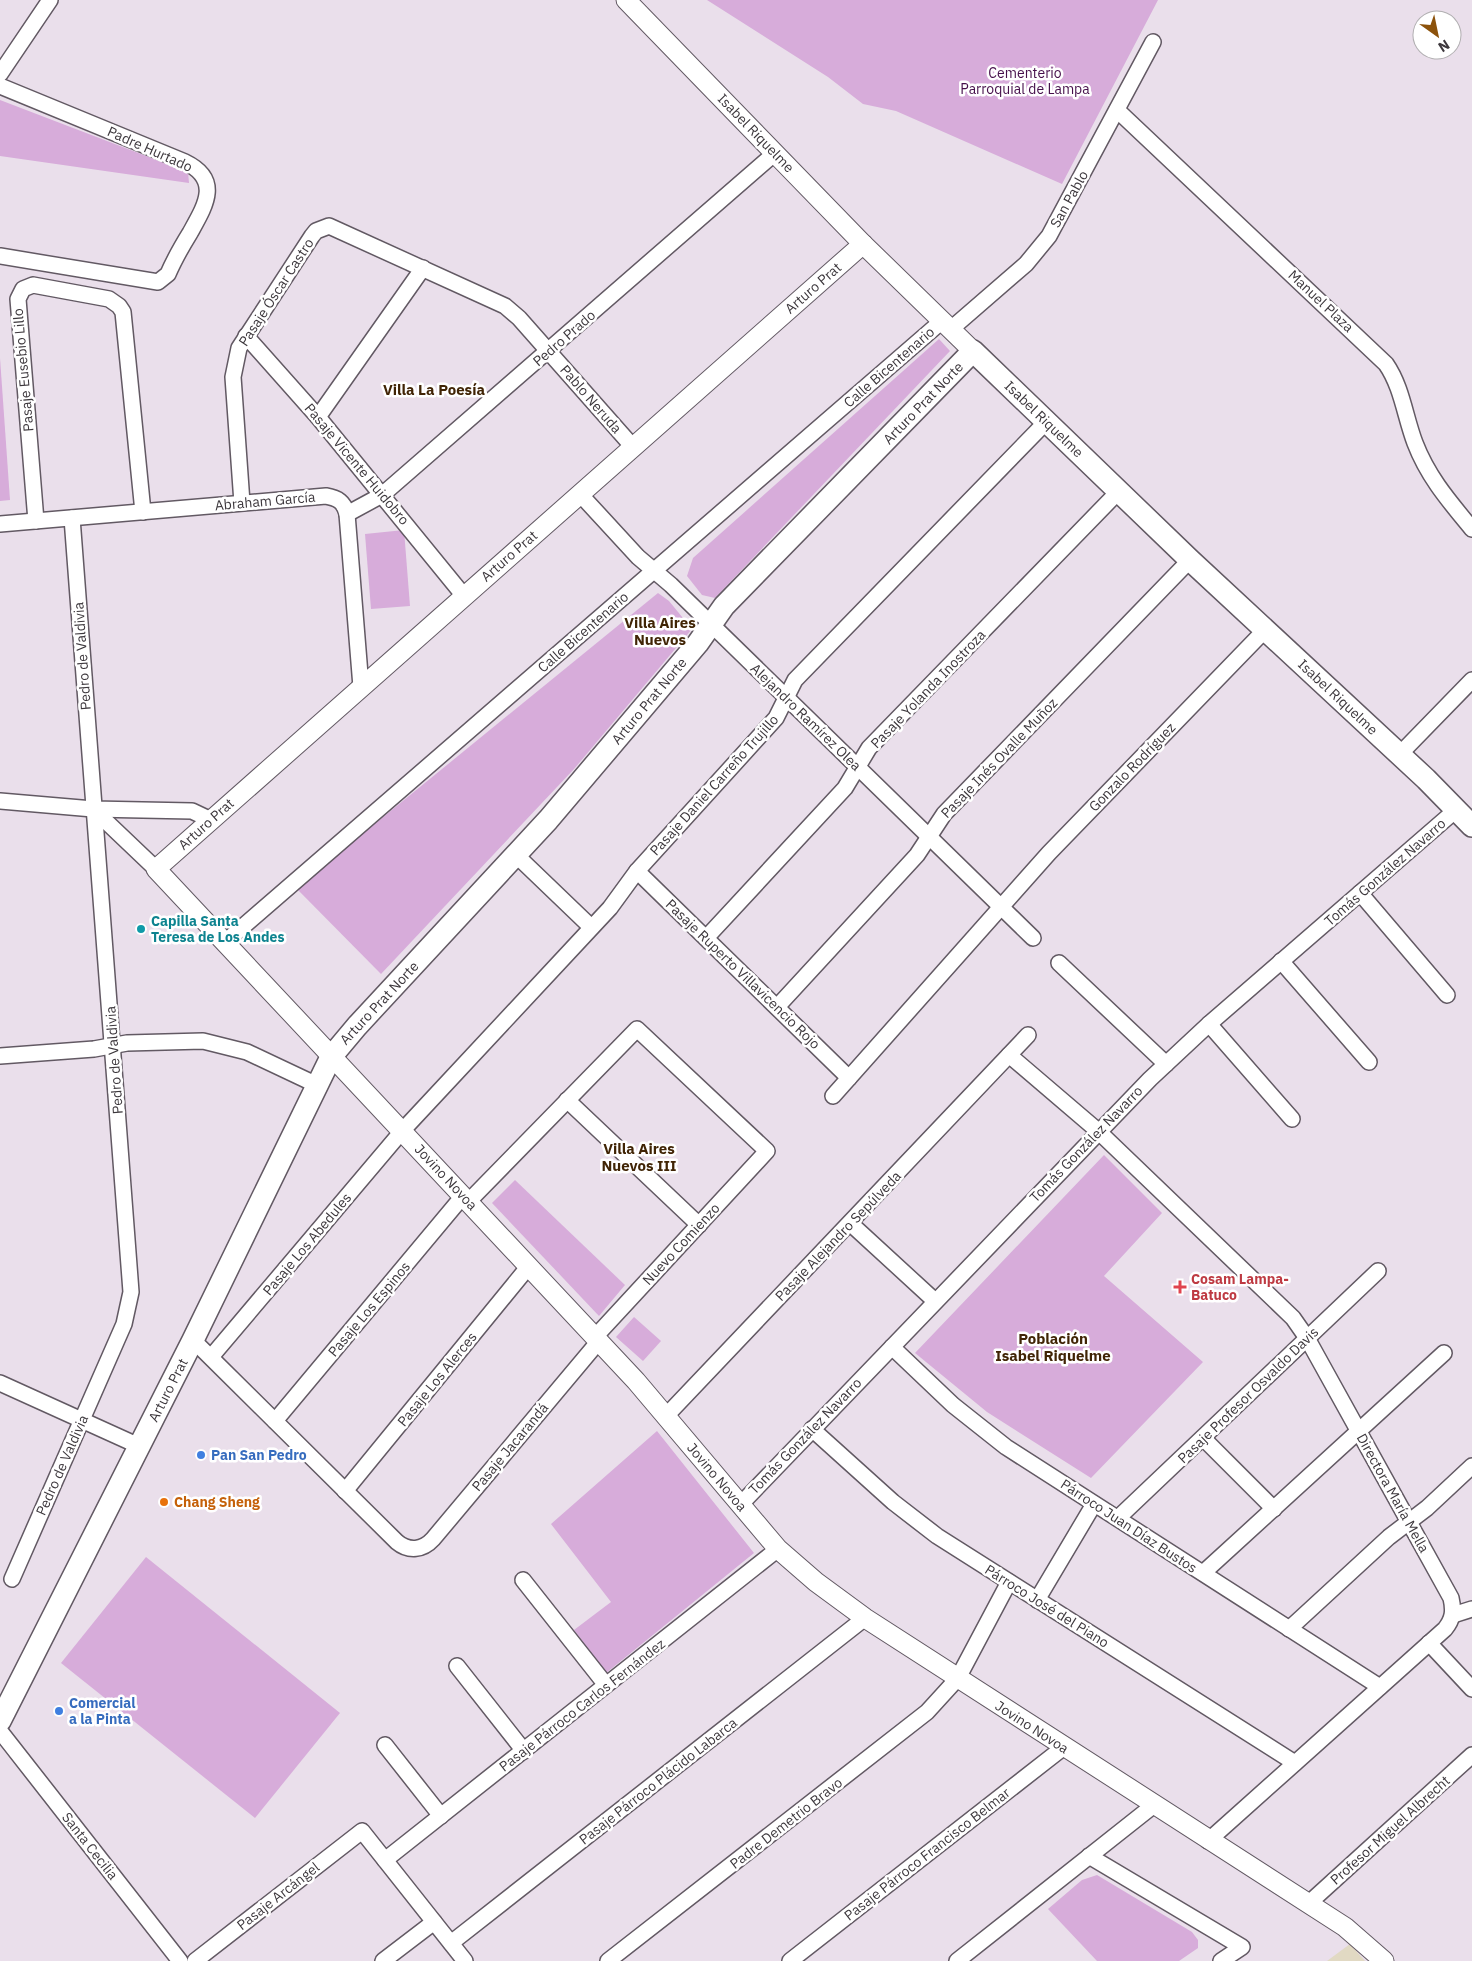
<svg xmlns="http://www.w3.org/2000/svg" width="1472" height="1961" viewBox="0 0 1472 1961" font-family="'IBM Plex Sans',sans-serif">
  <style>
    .education { fill: #e1d9c3 }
    .green { fill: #d7acda }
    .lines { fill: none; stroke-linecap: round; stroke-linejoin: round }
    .minor-casing { stroke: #625963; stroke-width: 18 }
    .tertiary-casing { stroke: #625963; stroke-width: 21 }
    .secondary-casing { stroke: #625963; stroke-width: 24 }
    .minor { stroke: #fff; stroke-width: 15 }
    .tertiary { stroke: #fff; stroke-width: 19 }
    .secondary { stroke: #fff; stroke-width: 21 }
    .culture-dot { fill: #0f9aa8; stroke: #fff; stroke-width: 2 }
    .health-dot { fill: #e0444e; stroke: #fff; stroke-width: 2 }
    .shop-dot { fill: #3f7fe0; stroke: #fff; stroke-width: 2 }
    .food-dot { fill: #e8710a; stroke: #fff; stroke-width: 2 }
    .labels { text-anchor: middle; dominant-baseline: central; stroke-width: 5; stroke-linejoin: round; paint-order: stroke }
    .park-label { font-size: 14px; fill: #450f4a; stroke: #fff }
    .street-label { font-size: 14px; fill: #3c373c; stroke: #fff }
    .culture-label { font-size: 14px; font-weight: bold; fill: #0d838f; stroke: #fff; text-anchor: start }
    .health-label { font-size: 14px; font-weight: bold; fill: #be3a42; stroke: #fff; text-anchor: start }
    .shop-label { font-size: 14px; font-weight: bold; fill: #366cbe; stroke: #fff; text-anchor: start }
    .food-label { font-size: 14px; font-weight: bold; fill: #c56008; stroke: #fff; text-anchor: start }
    .neighbourhood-label { font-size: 15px; font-weight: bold; fill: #402405; stroke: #fff }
  </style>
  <rect width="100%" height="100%" fill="#eadfeb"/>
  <!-- education -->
  <path class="education" d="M1350 1944 1365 1961H1327Z"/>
  <!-- green -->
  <g class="green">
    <path d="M707 0H1158L1062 184 896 111 863 104 828 77Z"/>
    <path d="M0 100 188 172 189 183 0 156Z"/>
    <path d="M939 339 950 351 715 598 702 595 687 576 693 558Z"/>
    <path d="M0 358 10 500 0 501Z"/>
    <path d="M404 530 410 606 371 609 365 534Z"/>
    <path d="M658 593 669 601 692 629 574 769 381 974 296 888Z"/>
    <path d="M1104 1155 1162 1213 1104 1276 1203 1362 1091 1478 987 1412 915 1353Z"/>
    <path d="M515 1180 625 1285 599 1316 492 1203Z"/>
    <path d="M634 1317 661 1341 643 1361 616 1337Z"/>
    <path d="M657 1431 754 1553 606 1673 574 1630 611 1602 551 1524Z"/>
    <path d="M146 1557 340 1713 255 1818 61 1663Z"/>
    <path d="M1097 1875 1192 1932 1198 1940V1948L1179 1961H1097L1048 1909 1082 1880Z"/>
  </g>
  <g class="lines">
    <defs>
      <g id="minor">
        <path d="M0 74 50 0"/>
        <path d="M0 86 185 162C222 180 205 206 190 233 182 246 174 260 168 274L158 282 0 256"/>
        <path d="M1117 110 1386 364C1402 387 1405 417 1415 443 1428 477 1449 501 1472 529"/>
        <path d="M951 329 1026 264 1049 236 1153 42"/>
        <path d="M246 336 318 417 464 596"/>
        <path d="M318 417 423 268"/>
        <path d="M580 494 638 557 671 585 1033 938"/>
        <path d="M242 503 233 377 239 348 312 236 316 231 329 226 505 306 519 318 633 447"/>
        <path d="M347 514 382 495 775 153"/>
        <path d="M36 521 18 299 23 289 33 285 109 299 119 306 123 312 143 512"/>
        <path d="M0 524 326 496C338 498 344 502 347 514L361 687"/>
        <path d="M1400 754 1472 680"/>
        <path d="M0 801 93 809 192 811 211 820"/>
        <path d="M93 809 156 869"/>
        <path d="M516 855 591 927"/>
        <path d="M637 871 849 1078"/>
        <path d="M1360 893 1447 995"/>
        <path d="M706 938 845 788 869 748 1119 491"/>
        <path d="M224 943 942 321"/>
        <path d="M1281 961 1369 1062"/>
        <path d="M1059 963 1166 1064"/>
        <path d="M777 1007 917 855 944 814 1190 560"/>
        <path d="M1209 1024 1292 1119"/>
        <path d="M1009 1055 1098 1131 1293 1318 1307 1338 1451 1598C1454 1611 1453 1619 1445 1629L1208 1841"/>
        <path d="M0 1056 94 1049 127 1043 203 1041 247 1052 317 1085"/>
        <path d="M833 1096 1049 853 1265 630"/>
        <path d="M567 1100 699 1225"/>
        <path d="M468 1202 637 1029 767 1151 595 1337"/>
        <path d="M850 1223 935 1301"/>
        <path d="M193 1340 397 1542C409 1552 423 1550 433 1539L599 1341"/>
        <path d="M892 1347 953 1405 1006 1447 1380 1687"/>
        <path d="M211 1357 403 1130 610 908 637 871 776 718 795 680 1047 421"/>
        <path d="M0 1383 139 1446"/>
        <path d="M666 1416 1028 1035"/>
        <path d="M275 1421 463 1196"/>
        <path d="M812 1429 893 1502 937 1536 1295 1763"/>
        <path d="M1203 1438 1274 1509"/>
        <path d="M345 1491 529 1266"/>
        <path d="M740 1505 1150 1079 1209 1024 1457 809"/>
        <path d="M1118 1518 1378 1271"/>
        <path d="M1203 1573 1444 1353"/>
        <path d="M12 1579 124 1324 131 1292 72 518"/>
        <path d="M523 1580 606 1685"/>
        <path d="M1037 1600 1094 1504"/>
        <path d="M1453 1615 1472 1609"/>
        <path d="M1289 1629 1389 1537 1427 1508 1472 1466"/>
        <path d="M1429 1643 1472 1689"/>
        <path d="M457 1666 524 1751"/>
        <path d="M0 1731 180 1961"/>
        <path d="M385 1745 441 1816"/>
        <path d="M1089 1856 1242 1947 1221 1961"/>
        <path d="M385 1860 778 1549"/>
        <path d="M1308 1904 1472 1755"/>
        <path d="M451 1943 865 1618"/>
        <path d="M195 1961 362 1831 465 1961"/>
        <path d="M383 1961 434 1922"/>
        <path d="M608 1961 927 1712 958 1678 1009 1582"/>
        <path d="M790 1961 1064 1747"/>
        <path d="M957 1961 1154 1805"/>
      </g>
      <g id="tertiary">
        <path d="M626 0 863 244 973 351"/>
        <path d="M863 244 156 869 636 1381 778 1549 816 1582 865 1618 1345 1927 1384 1961"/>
      </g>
      <path id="secondary" d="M0 1721 193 1340 331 1057 357 1026 548 820 698 643 724 606 973 351 1190 560 1426 779 1472 826"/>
    </defs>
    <!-- minor casing -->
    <use href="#minor" class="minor-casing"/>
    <!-- tertiary casing -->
    <use href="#tertiary" class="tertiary-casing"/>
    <!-- secondary casing -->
    <use href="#secondary" class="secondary-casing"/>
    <!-- minor -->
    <use href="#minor" class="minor"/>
    <!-- tertiary -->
    <use href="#tertiary" class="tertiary"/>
    <!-- secondary -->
    <use href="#secondary" class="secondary"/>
  </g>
  <!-- markers -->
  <circle class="culture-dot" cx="141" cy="929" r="5"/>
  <path class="health-dot" d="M1177.5 1279.5h5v5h5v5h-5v5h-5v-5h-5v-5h5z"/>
  <g class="shop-dot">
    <circle cx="201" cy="1455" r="5"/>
    <circle cx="59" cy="1711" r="5"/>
  </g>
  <circle class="food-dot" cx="164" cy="1502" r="5"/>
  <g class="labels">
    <!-- park labels -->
    <g class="park-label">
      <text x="1025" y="73">Cementerio<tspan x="1025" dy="16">Parroquial de Lampa</tspan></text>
    </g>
    <!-- street labels -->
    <g class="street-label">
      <text transform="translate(756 133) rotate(46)">Isabel Riquelme</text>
      <text transform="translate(150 149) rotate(24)">Padre Hurtado</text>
      <text transform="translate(1069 199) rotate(-61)">San Pablo</text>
      <text transform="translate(813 288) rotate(-41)">Arturo Prat</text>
      <text transform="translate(276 292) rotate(-57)">Pasaje Óscar Castro</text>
      <text transform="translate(1321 301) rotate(43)">Manuel Plaza</text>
      <text transform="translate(564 338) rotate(-41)">Pedro Prado</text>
      <text transform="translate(889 367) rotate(-41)">Calle Bicentenario</text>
      <text transform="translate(23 370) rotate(-95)">Pasaje Eusebio Lillo</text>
      <text transform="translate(591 399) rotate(49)">Pablo Neruda</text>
      <text transform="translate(923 403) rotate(-46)">Arturo Prat Norte</text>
      <text transform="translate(1044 419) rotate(44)">Isabel Riquelme</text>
      <text transform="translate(357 464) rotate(50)">Pasaje Vicente Huidobro</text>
      <text transform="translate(265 501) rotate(-5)">Abraham García</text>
      <text transform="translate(509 556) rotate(-41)">Arturo Prat</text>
      <text transform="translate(583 632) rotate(-41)">Calle Bicentenario</text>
      <text transform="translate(82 656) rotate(-94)">Pedro de Valdivia</text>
      <text transform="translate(928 689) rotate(-46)">Pasaje Yolanda Inostroza</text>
      <text transform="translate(1338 697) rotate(43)">Isabel Riquelme</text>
      <text transform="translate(649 701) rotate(-50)">Arturo Prat Norte</text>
      <text transform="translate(806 717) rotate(44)">Alejandro Ramírez Olea</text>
      <text transform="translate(999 758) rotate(-46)">Pasaje Inés Ovalle Muñoz</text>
      <text transform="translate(1132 767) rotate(-46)">Gonzalo Rodríguez</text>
      <text transform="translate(714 785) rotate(-48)">Pasaje Daniel Carreño Trujillo</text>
      <text transform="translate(206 824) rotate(-42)">Arturo Prat</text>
      <text transform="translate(1385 872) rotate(-41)">Tomás González Navarro</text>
      <text transform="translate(743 974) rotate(44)">Pasaje Ruperto Villavicencio Rojo</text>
      <text transform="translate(379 1003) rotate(-47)">Arturo Prat Norte</text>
      <text transform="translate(114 1060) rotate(-94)">Pedro de Valdivia</text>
      <text transform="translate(1086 1144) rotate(-46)">Tomás González Navarro</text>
      <text transform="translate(446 1177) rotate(47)">Jovino Novoa</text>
      <text transform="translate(838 1236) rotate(-46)">Pasaje Alejandro Sepúlveda</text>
      <text transform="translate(307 1244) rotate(-50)">Pasaje Los Abedules</text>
      <text transform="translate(681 1244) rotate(-47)">Nuevo Comienzo</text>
      <text transform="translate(369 1309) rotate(-50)">Pasaje Los Espinos</text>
      <text transform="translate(437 1379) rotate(-51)">Pasaje Los Alerces</text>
      <text transform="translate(168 1390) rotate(-63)">Arturo Prat</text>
      <text transform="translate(1248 1395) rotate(-44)">Pasaje Profesor Osvaldo Davis</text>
      <text transform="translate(805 1436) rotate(-46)">Tomás González Navarro</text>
      <text transform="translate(510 1447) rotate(-50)">Pasaje Jacarandá</text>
      <text transform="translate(62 1465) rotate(-66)">Pedro de Valdivia</text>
      <text transform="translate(717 1477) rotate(50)">Jovino Novoa</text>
      <text transform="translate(1393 1493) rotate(61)">Directora María Mella</text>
      <text transform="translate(1129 1526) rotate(33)">Párroco Juan Díaz Bustos</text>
      <text transform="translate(1047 1606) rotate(32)">Párroco José del Piano</text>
      <text transform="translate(582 1705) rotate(-38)">Pasaje Párroco Carlos Fernández</text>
      <text transform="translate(1032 1727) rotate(33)">Jovino Novoa</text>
      <text transform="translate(658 1781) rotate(-38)">Pasaje Párroco Plácido Labarca</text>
      <text transform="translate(786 1823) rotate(-38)">Padre Demetrio Bravo</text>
      <text transform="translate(1390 1830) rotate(-42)">Profesor Miguel Albrecht</text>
      <text transform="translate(90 1846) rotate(52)">Santa Cecilia</text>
      <text transform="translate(927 1854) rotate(-38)">Pasaje Párroco Francisco Belmar</text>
      <text transform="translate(278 1896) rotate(-38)">Pasaje Arcángel</text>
    </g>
    <!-- culture labels -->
    <g class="culture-label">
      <text x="151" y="921">Capilla Santa<tspan x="151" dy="16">Teresa de Los Andes</tspan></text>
    </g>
    <!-- health labels -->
    <g class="health-label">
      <text x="1191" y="1279">Cosam Lampa-<tspan x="1191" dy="16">Batuco</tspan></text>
    </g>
    <!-- shop labels -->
    <g class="shop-label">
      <text x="211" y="1455">Pan San Pedro</text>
      <text x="69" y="1703">Comercial<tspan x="69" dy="16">a la Pinta</tspan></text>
    </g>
    <!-- food labels -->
    <g class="food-label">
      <text x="174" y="1502">Chang Sheng</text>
    </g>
    <!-- neighbourhood labels -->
    <g class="neighbourhood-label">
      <text x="434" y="389">Villa La Poesía</text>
      <text x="660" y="622">Villa Aires<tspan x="660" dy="17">Nuevos</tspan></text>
      <text x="639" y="1148">Villa Aires<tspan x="639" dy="17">Nuevos III</tspan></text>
      <text x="1053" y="1338">Población<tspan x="1053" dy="17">Isabel Riquelme</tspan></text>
    </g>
  </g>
  <!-- north arrow -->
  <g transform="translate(1437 35) rotate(147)"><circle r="24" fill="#ffffff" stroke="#b1afb1"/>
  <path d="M0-4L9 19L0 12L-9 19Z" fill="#8c520b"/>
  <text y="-8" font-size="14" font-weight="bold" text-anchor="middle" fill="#3c373c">N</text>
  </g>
</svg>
